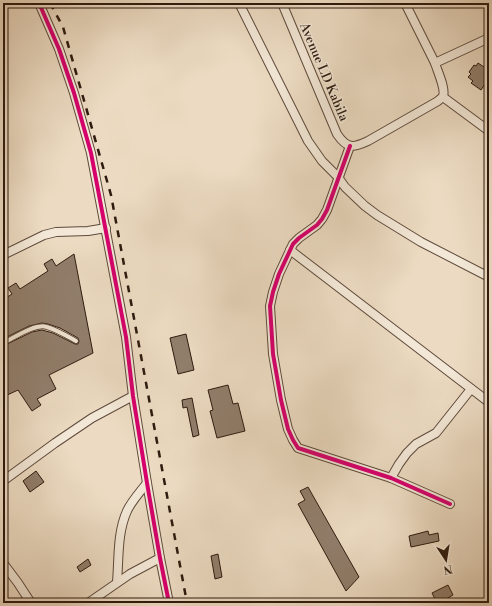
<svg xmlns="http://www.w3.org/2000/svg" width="492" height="606" viewBox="0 0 492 606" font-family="'Libre Bodoni',serif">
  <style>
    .building { fill: #917e6c; stroke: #2e1a0f }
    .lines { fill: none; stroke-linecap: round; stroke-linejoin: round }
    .service-casing { stroke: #5e4a3c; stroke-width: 6 }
    .minor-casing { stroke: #5e4a3c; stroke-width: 10 }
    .service { stroke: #f3e8d7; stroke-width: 4 }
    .minor { stroke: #f3e8d7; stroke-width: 8 }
    .rail { stroke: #2e1a0f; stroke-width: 2.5; stroke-dasharray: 7 7; stroke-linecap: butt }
    .cycleway-casing { stroke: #f3e8d7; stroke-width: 6 }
    .cycleway { stroke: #d6006c; stroke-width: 4 }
    .labels { text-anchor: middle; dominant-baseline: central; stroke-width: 3; stroke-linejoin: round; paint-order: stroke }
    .street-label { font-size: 13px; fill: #2e1a0f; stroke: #f3e8d7 }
  </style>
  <rect width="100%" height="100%" fill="#ecdbc2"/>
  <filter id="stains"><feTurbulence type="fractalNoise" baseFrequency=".005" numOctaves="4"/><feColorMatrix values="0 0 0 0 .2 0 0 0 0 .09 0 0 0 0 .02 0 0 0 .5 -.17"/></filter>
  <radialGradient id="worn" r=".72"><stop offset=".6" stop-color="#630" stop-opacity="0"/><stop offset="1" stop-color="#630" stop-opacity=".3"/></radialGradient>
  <!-- building -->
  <g class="building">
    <path d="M478 63 487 69V70L489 72V78L481 90 471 83 473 81 468 77 471 74 469 72 474 65 476 66Z"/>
    <path d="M74 254 93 353 49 375 56 389 37 399 41 405 32 411 18 390 3 397V346L32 332 42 330 53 333 75 344H78L79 341 78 338 60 328 48 324 42 323 29 326 3 339V300L12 294 8 288 16 283 20 289 48 271 44 264 52 259 56 266Z"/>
    <path d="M186 334 194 370 178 374 170 338Z"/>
    <path d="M228 385 233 404 238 403 245 431 217 438 210 411 213 410 208 390Z"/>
    <path d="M192 398 199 435 193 437 187 407 183 408 182 400Z"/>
    <path d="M36 471 44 482 30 492 23 481Z"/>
    <path d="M308 487 359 577 346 591 298 504 305 500 300 491Z"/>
    <path d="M428 531 429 535 438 533 439 541 411 547 409 536Z"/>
    <path d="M218 554 222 577 215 579 211 556Z"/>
    <path d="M88 559 91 565 80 572 77 567Z"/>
    <path d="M448 585 453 595 439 603H437L432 593Z"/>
  </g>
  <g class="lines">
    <defs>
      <path id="service" d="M3 343C14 338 35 323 47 327 57 330 67 336 76 341"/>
      <g id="minor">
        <path d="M39 3 59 49 74 93 91 153 126 337 133 396 147 483 160 558 169 603"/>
        <path d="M239 3 308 141 322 161 338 177 345 187 365 206 377 215 421 242 489 277"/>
        <path d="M282 3 337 134C347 149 353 148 368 141L438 101C439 100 442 98 443 96 446 89 437 70 435 63L489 38"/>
        <path d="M405 3 435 63"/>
        <path d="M443 97 489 131"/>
        <path d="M350 146 327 210 322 219 317 225 299 238 293 244 279 274 273 292 270 306 273 354 281 400 288 429 293 440 298 448 391 478 450 504"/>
        <path d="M290 250 486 400 489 402"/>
        <path d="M3 255 44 235 56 232 88 231 106 228"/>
        <path d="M391 478 399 464 407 453 416 444 436 433 471 389"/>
        <path d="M3 481 55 443 92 418 133 396"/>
        <path d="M3 563 18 583 31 603"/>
        <path d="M117 582C119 559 117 533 127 511 131 502 140 492 147 483"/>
        <path d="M88 603 130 574 160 558"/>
      </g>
    </defs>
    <!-- service casing -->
    <use href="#service" class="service-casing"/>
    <!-- minor casing -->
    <use href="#minor" class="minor-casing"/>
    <!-- service -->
    <use href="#service" class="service"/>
    <!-- minor -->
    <use href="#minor" class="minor"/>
    <!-- rail -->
    <path class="rail" d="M50 3 63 27 111 195 187 603"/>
    <defs>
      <g id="cycleway">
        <path d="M39 3 59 49 74 93 91 153 126 337 133 396 147 483 160 558 169 603"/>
        <path d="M350 146 327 210 322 219 317 225 299 238 293 244 279 274 273 292 270 306 273 354 281 400 288 429 293 440 298 448 391 478 450 504"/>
      </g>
    </defs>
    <!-- cycleway casing -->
    <use href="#cycleway" class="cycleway-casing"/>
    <!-- cycleway -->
    <use href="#cycleway" class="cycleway"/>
  </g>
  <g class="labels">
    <!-- street labels -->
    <g class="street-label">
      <text transform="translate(324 72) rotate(67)">Avenue LD Kabila</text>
    </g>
  </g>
  <!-- margin -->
  <rect width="492" height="606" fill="none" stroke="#ecdbc2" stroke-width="16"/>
  <rect x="4" y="4" width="484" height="598" fill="none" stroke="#2e1a0f" stroke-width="2"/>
  <rect x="8" y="8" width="476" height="590" fill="none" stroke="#2e1a0f"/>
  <!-- north arrow -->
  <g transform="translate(446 560) rotate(168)" stroke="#f3e8d7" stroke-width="3" paint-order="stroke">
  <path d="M0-3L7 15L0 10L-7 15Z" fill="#2e1a0f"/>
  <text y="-6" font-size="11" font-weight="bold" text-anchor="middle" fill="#2e1a0f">N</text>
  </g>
  <rect width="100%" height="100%" filter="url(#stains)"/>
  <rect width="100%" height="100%" fill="url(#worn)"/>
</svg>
